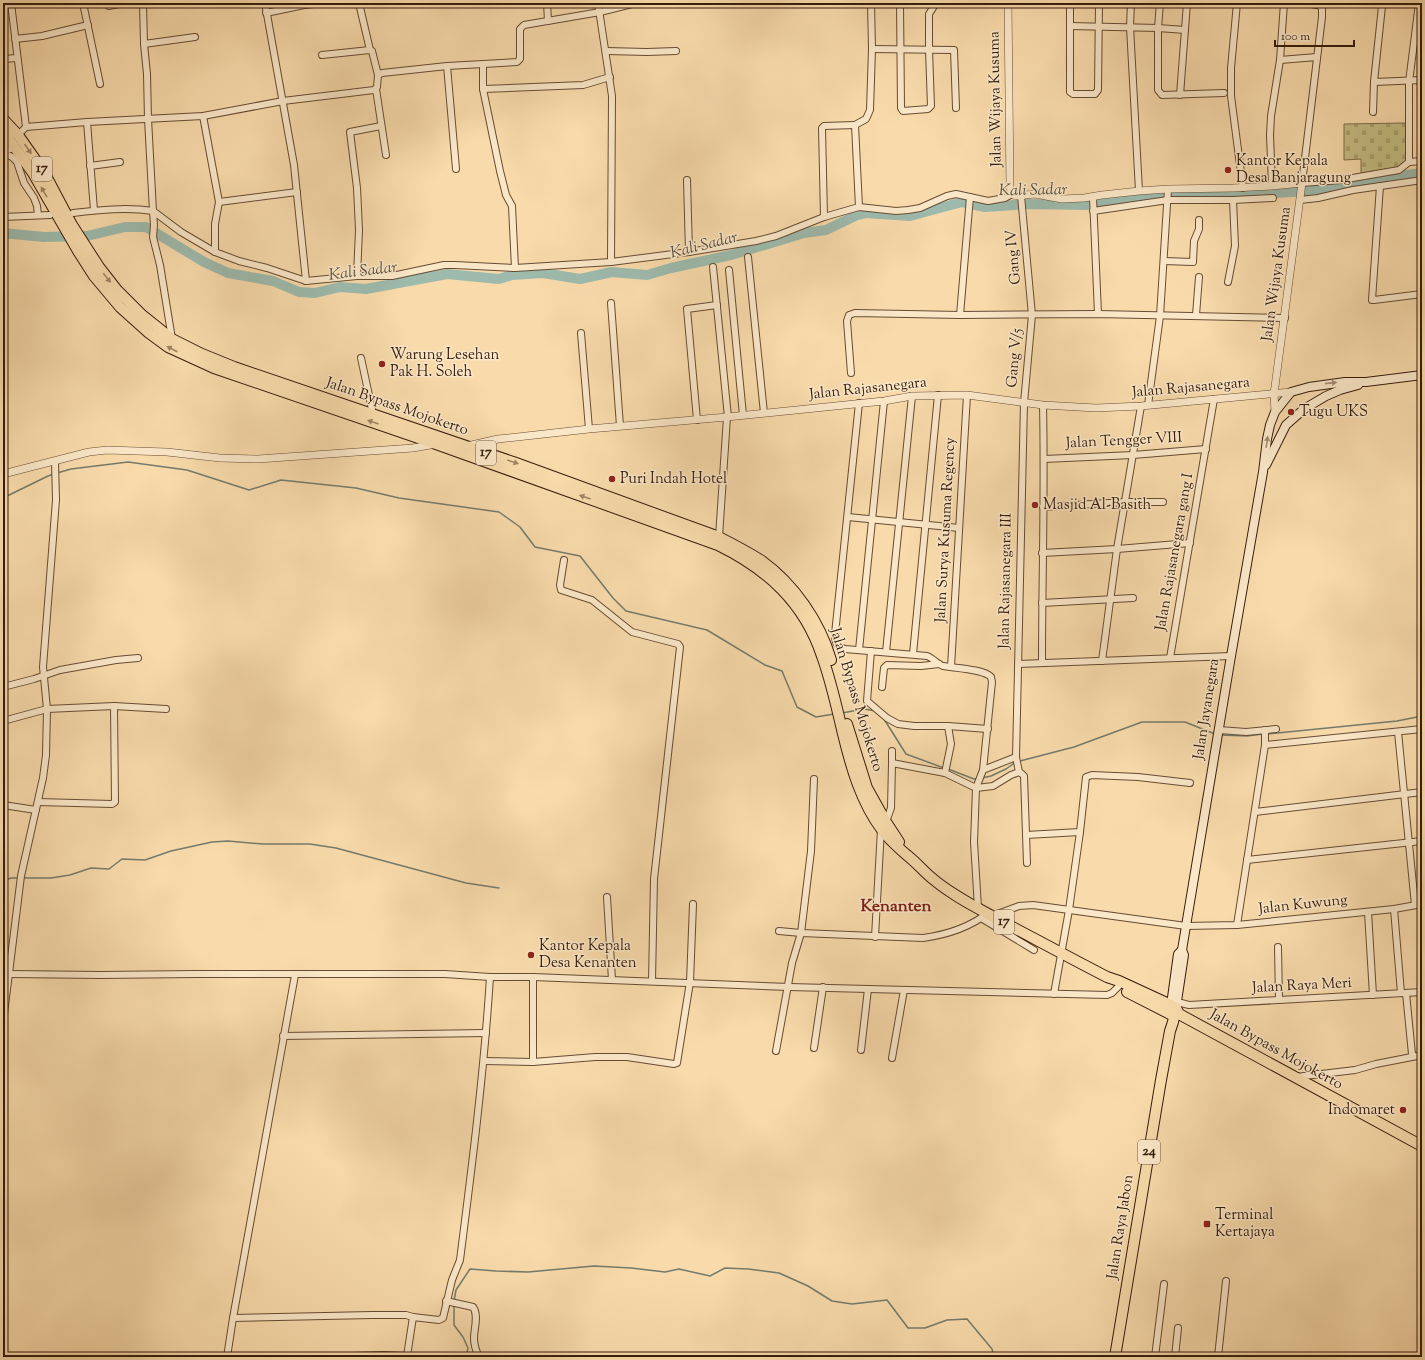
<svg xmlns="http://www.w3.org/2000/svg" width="1425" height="1360" viewBox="0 0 1425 1360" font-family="'Sorts Mill Goudy',serif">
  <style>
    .cemetery { fill: url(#cemetery-stones); stroke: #7e6c48 }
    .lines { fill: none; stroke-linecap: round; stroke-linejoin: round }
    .stream { stroke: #747b6c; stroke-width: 1.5 }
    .river { stroke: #9dbaad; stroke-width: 10 }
    .minor-casing { stroke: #664c33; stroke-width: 8 }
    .tertiary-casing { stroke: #664c33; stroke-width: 8 }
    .secondary-casing { stroke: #361c0b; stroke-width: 10 }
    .trunk-casing { stroke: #361c0b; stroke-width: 12 }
    .minor { stroke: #fae7c8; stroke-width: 6 }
    .tertiary { stroke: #fae7c8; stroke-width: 7 }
    .secondary { stroke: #fae7c8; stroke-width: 8 }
    .trunk { stroke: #f8daab; stroke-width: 10 }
    .oneway { fill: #a18463 }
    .oneway2 { fill: #a28c73 }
    .poi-dot { fill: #8f2418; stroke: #fae7c8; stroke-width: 1.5 }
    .labels { text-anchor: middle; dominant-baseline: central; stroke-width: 3; stroke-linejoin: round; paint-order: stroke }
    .shield { fill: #fae7c8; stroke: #715944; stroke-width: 1 }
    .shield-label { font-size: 14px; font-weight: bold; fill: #361c0b }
    .street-label { font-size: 15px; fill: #361c0b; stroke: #fae7c8 }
    .poi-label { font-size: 15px; fill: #361c0b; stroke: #fae7c8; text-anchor: start }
    .water-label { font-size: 16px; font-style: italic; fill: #554b3c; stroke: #fae7c8 }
    .quarter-label { font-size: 17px; font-weight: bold; fill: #7a1f14; stroke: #fae7c8 }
  </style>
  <defs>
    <pattern id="cemetery-stones" width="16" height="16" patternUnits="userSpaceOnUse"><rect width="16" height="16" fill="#c5bd84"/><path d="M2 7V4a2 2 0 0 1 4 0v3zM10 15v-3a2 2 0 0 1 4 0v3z" fill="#aaa271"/></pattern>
  </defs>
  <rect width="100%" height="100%" fill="#f8daab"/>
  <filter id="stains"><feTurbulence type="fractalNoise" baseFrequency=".005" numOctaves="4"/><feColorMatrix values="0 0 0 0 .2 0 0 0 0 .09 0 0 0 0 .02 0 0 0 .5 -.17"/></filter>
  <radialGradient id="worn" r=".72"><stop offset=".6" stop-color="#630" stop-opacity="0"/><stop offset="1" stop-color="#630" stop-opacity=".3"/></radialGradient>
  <!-- cemetery -->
  <path class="cemetery" d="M1407 123V161L1398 168 1361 174V159L1344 160V124Z"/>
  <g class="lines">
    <!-- stream -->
    <g class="stream">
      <path d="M57 473 71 469 128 462 187 470 249 490 281 480 356 488 399 498 499 512 520 527 535 547 580 556 613 598 626 611 707 630 765 665 782 671 797 707 816 717 834 714"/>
      <path d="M3 498 48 476 54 474"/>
      <path d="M842 713 864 709 876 711"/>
      <path d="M884 719 906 754 944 768"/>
      <path d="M1267 734 1397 721 1422 716"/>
      <path d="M1221 735 1247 736 1263 734"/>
      <path d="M1020 761 1074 747 1142 722H1185L1215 734"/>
      <path d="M948 769 974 779H978"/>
      <path d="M982 778 991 776 1006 769 1016 762"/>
      <path d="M22 878H51L70 875 91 868 109 869 122 859 145 860 171 851 212 842 228 841 263 844H310L336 848 466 883 499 888"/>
      <path d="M3 881 11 878H18"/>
      <path d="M454 1301 456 1290 470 1269 496 1271 528 1272 594 1266 631 1268 665 1272 679 1269 710 1276 725 1268 748 1269 779 1273 808 1286 832 1301 852 1304 887 1300 908 1328H925L947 1320 967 1319 992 1349 994 1357"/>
      <path d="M454 1305V1325L463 1337 468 1348 466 1357"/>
    </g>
    <!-- river -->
    <path class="river" d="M3 233 44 237 87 236 125 227H146L204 262 228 273 273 281 299 292 315 293 340 287 366 289 447 274 499 279 512 275 543 273 580 279 612 272 647 275 671 268 731 255 804 233 826 230 857 215 866 213 910 216 962 202 985 207 1028 204 1085 205 1179 195 1259 194 1311 191 1369 180 1422 173"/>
    <defs>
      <g id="minor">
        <path d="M11 3 26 127 18 135"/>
        <path d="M83 3 100 84"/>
        <path d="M143 3 144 44 147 74 148 119 153 211 181 232 215 252 239 261 267 268 306 281 357 276H392L444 265H455L515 268 611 262 689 252 756 241 776 236 824 217 859 207 896 211 908 210 920 208 947 196 956 194 988 201 1005 198 1012 194"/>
        <path d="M265 3 294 165 306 281"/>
        <path d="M359 3 370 50"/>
        <path d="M547 3 548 21"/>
        <path d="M598 3 612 96 611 262"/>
        <path d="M900 3 901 108 903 111 928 109 931 106 929 50V14L936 3"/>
        <path d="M1070 3V92L1073 94H1095L1098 90 1099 3"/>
        <path d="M1131 3 1130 27 1139 191"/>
        <path d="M1160 3 1158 28V90L1162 95 1224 93"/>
        <path d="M1237 3 1231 68V96L1243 188"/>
        <path d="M1306 3 1322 6"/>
        <path d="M1322 3V17L1302 183 1341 180 1399 170 1409 162 1422 161"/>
        <path d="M1380 3 1382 6 1374 82 1422 80"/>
        <path d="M109 6 123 3"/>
        <path d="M266 13 304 5 323 3"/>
        <path d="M1070 26 1158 28 1185 30"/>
        <path d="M15 39 42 36 88 25"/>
        <path d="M144 44 195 37"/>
        <path d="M872 49 954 50 956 108"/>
        <path d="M606 51 647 52 676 51"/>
        <path d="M322 55 370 50 372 51 378 75"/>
        <path d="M3 59 17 58"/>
        <path d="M1280 60 1317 57"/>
        <path d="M483 64V89L500 171 506 195 512 206 515 268"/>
        <path d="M447 66 456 169"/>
        <path d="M376 89 386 155"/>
        <path d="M483 89 583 85 610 77"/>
        <path d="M1180 95 1187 3"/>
        <path d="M1373 112 1374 82"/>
        <path d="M203 116 219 202 215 224V252"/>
        <path d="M87 122 94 210"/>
        <path d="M26 127 87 122 203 116 283 101 374 90 377 87 378 75 382 73 447 66 517 62 520 59V29L524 25 600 12 636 3"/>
        <path d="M3 150 16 148"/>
        <path d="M3 155H8L12 157 17 162 24 183 34 198 37 206 38 215"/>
        <path d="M1409 162V82L1419 3"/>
        <path d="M90 166 120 162"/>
        <path d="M687 180 689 252"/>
        <path d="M1272 186 1270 135 1271 116 1280 60 1284 3"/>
        <path d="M1380 186 1372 300H1374L1422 294"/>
        <path d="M970 197 960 315 1098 314 1285 318"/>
        <path d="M1093 197 1098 314"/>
        <path d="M1300 200 1318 198 1353 190 1422 180"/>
        <path d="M219 202 297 192"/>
        <path d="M859 207 855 125 866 119 870 110 872 49 871 3"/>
        <path d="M1093 211 1168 200H1233L1273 198"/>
        <path d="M73 213C99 210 127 207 153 211L154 225 153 237 160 265 172 339"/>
        <path d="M3 217 50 215"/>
        <path d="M824 217 822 128 824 126 855 125"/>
        <path d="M748 257 764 413"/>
        <path d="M1164 261 1193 262 1194 241 1199 229V220"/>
        <path d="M713 267 728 417"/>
        <path d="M729 270 743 415"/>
        <path d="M357 276 359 230 357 188 350 132 381 126"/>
        <path d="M1228 282 1235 246 1233 200"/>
        <path d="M611 303 620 426"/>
        <path d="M1196 315 1199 277"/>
        <path d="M581 333 589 429"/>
        <path d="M361 358 373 414"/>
        <path d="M851 373 847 321 849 315 855 313 960 315"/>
        <path d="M859 403 835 634C835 643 837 647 845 649L927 656C933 658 937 664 943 666 954 668 984 669 991 677L992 682 983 770 976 788 974 842 978 908"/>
        <path d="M1148 405 1160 316 1168 189"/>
        <path d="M697 420 687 309 717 305"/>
        <path d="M1044 459 1133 455 1206 449"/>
        <path d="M1043 507 1125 502H1163"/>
        <path d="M848 517 959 528"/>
        <path d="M719 537 727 417"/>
        <path d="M1042 553 1117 549 1190 543"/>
        <path d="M564 560 560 585 561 590 592 600 632 632 678 644 680 647 654 879 652 981"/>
        <path d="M1042 603 1133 598"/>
        <path d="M859 650 884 401"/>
        <path d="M871 651 867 701 887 718 898 724 914 726H948L988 729"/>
        <path d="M886 652 912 396"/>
        <path d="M913 654 938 395"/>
        <path d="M1170 658 1214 399"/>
        <path d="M1102 661 1117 549 1141 406"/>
        <path d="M1042 663C1042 577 1045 491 1043 405"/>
        <path d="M1018 664 1231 656"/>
        <path d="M951 667 967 395"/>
        <path d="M3 687 34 679 60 670 116 660 138 658"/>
        <path d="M882 687 884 668 887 665 921 666 939 664"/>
        <path d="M3 721 47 709 114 706 166 709"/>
        <path d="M1219 730 1246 732 1276 729"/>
        <path d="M1398 732 1415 905"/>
        <path d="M1265 745V730"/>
        <path d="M892 763V751"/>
        <path d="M983 770 1016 757"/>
        <path d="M1019 772 1022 774 1024 776 1027 863"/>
        <path d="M945 773 951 744 948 726"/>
        <path d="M38 802 112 804 115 802 114 706"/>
        <path d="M3 805 36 810"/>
        <path d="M1255 812 1422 792"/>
        <path d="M886 822 891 808 892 763 945 773 976 788 993 786 1011 775 1019 772 1016 757 1024 403 1032 315 1021 196"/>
        <path d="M1026 835 1080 832"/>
        <path d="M1247 860 1422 841"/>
        <path d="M607 897 612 980"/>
        <path d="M1394 909 1401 993"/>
        <path d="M1368 912 1373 995"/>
        <path d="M992 916 1019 906 1033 905 1186 926 1237 925 1394 909 1422 904"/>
        <path d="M981 918 1034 950"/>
        <path d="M1237 925 1265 745 1422 729"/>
        <path d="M779 931 801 933 811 851 814 779"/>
        <path d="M875 937 881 829"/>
        <path d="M1278 947 1279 1000"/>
        <path d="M10 974 100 975 197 974H445L490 977H533L789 987 1107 995 1112 993 1118 987"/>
        <path d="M533 977V1062"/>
        <path d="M1406 993 1412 1054"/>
        <path d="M1054 994 1069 910 1080 832 1086 777 1092 775 1138 777 1190 783"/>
        <path d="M1177 1002 1189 1005 1422 992"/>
        <path d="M3 1022 21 876 43 778 46 755 47 709 43 667 56 500 55 461"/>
        <path d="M283 1036 486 1033"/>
        <path d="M814 1048 823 987"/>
        <path d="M861 1050 868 989"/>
        <path d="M776 1051 792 963 801 933 923 938C945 935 970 927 988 913"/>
        <path d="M892 1058 904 990"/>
        <path d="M484 1061 533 1062 595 1057H627L674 1064 677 1063 690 982 693 904"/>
        <path d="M1296 1077 1355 1070 1376 1064 1422 1055"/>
        <path d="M446 1301 473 1307C479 1315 474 1329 474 1338 474 1345 476 1351 479 1357"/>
        <path d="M233 1318 372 1315H406L413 1317"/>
        <path d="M227 1357 233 1318 295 975"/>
        <path d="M317 1357 384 1355 407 1356 413 1317 439 1320 443 1318 452 1280 460 1260C472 1166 484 1072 490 977"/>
        <path d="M1155 1357 1164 1284"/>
        <path d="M1175 1357 1178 1328"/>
        <path d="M1218 1357 1226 1281"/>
      </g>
      <g id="tertiary">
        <path d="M1008 3 1010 188 1012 194 1016 196 1035 194 1062 199 1084 198 1102 195 1139 191 1168 189 1233 188 1272 186 1302 183 1274 394 1275 412"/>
        <path d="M467 446 498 439 589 429 727 417 884 401 912 396 967 395 1043 405 1096 408 1141 406 1291 392"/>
        <path d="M3 474 89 452 107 450 167 452 220 458 258 459 413 448 436 444"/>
      </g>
      <g id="secondary">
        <path d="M1266 465 1286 425 1304 409 1326 396 1340 390 1358 385"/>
        <path d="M1171 1005 1178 954 1182 950 1231 656 1263 472 1267 439 1270 425 1275 412 1291 392 1309 387 1345 382H1366L1422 375"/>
        <path d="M1176 1008 1184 955 1182 950"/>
      </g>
      <g id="trunk">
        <path d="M3 119 18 135 44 172 72 225 99 267 117 290 142 315 172 339 202 354 234 367 516 463 719 537C734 545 748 552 762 561 794 584 820 622 831 660"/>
        <path d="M3 131 33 173 78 251 94 276 120 307 149 333 168 347 214 368 436 444 718 545C767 569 804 602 822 656 831 681 837 708 843 734 851 767 861 802 882 830 890 841 898 847 908 856 917 863 924 872 933 879 953 896 978 908 1001 921 1037 940 1072 959 1107 977L1119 981 1171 1005 1176 1008 1179 1014"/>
        <path d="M847 724 867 788 886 822 899 842"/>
        <path d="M1127 992 1174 1016"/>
        <path d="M1179 1014 1422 1146"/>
        <path d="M1115 1357 1161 1080 1170 1031 1173 1022 1176 1008"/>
      </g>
    </defs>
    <!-- minor casing -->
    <use href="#minor" class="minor-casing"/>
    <!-- tertiary casing -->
    <use href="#tertiary" class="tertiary-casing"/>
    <!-- secondary casing -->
    <use href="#secondary" class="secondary-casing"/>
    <!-- trunk casing -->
    <use href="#trunk" class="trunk-casing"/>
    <!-- minor -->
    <use href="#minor" class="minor"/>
    <!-- tertiary -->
    <use href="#tertiary" class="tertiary"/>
    <!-- secondary -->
    <use href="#secondary" class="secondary"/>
    <!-- trunk -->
    <use href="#trunk" class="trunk"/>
  </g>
  <!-- one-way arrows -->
  <defs><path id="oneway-solid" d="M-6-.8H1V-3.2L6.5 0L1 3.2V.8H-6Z"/></defs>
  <g class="oneway">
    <use href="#oneway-solid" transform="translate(28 149) rotate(56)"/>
    <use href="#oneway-solid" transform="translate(44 192) rotate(-120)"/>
    <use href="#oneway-solid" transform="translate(107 278) rotate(52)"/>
    <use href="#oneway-solid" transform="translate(172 349) rotate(-152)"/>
    <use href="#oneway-solid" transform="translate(373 422) rotate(-161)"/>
    <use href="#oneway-solid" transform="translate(513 462) rotate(19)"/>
    <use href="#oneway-solid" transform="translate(585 497) rotate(-161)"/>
  </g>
  <g class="oneway2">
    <use href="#oneway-solid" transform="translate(1331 383) rotate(-6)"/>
    <use href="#oneway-solid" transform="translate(1267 442) rotate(-82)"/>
  </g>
  <!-- markers -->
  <g class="poi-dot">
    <circle cx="1228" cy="170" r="4"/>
    <circle cx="382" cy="364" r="4"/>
    <circle cx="1291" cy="412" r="4"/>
    <circle cx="612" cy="479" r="4"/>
    <circle cx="1035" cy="505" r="4"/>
    <circle cx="531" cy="955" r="4"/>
    <circle cx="1403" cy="1110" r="4"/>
    <rect x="1203" y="1220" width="8" height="8" rx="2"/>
  </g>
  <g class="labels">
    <!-- shield labels -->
    <g class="shield">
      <rect x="32" y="157" width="20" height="24" rx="3"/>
      <rect x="476" y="441" width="20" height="24" rx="3"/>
      <rect x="994" y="910" width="20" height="24" rx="3"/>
      <rect x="1138" y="1140" width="22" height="24" rx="3"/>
    </g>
    <g class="shield-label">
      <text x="42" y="169">17</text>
      <text x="486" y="453">17</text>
      <text x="1004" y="922">17</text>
      <text x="1149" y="1152">24</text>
    </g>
    <!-- street labels -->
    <g class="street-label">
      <text transform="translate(996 99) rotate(-91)">Jalan Wijaya Kusuma</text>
      <text transform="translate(1014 257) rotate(-95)">Gang IV</text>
      <text transform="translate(1277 274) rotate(-82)">Jalan Wijaya Kusuma</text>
      <text transform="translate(1015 358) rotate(-85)">Gang V/5</text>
      <text transform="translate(1191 388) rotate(-5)">Jalan Rajasanegara</text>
      <text transform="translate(868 389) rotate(-6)">Jalan Rajasanegara</text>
      <text transform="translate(397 407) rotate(19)">Jalan Bypass Mojokerto</text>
      <text transform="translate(1124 441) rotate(-3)">Jalan Tengger VIII</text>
      <text transform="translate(946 530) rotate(-87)">Jalan Surya Kusuma Regency</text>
      <text transform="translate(1175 552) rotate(-80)">Jalan Rajasanegara gang I</text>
      <text transform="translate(1006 581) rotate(-89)">Jalan Rajasanegara III</text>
      <text transform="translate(856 700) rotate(73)">Jalan Bypass Mojokerto</text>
      <text transform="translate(1207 709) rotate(-81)">Jalan Jayanegara</text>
      <text transform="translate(1303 905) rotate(-6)">Jalan Kuwung</text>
      <text transform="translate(1302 986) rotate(-3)">Jalan Raya Meri</text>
      <text transform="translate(1276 1050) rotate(29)">Jalan Bypass Mojokerto</text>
      <text transform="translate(1121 1227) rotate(-81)">Jalan Raya Jabon</text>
    </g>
    <!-- poi labels -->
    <g class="poi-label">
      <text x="1236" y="161">Kantor Kepala<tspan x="1236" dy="17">Desa Banjaragung</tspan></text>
      <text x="390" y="355">Warung Lesehan<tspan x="390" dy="17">Pak H. Soleh</tspan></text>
      <text x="1299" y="412">Tugu UKS</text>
      <text x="620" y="479">Puri Indah Hotel</text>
      <text x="1043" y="505">Masjid Al-Basith</text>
      <text x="539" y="946">Kantor Kepala<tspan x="539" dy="17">Desa Kenanten</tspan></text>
      <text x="1395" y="1110" text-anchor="end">Indomaret</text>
      <text x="1215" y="1215">Terminal<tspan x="1215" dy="17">Kertajaya</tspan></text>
    </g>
    <!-- water labels -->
    <g class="water-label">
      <text transform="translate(1033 191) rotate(-1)">Kali Sadar</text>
      <text transform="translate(704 246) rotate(-14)">Kali Sadar</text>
      <text transform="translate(363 272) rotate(-7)">Kali Sadar</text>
    </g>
    <!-- quarter labels -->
    <g class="quarter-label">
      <text x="896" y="907">Kenanten</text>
    </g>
  </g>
  <!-- margin -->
  <rect width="1425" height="1360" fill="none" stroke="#f8daab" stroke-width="16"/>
  <rect x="4" y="4" width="1417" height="1352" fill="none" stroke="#361c0b" stroke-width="2"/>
  <rect x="8" y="8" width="1409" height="1344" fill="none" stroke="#361c0b"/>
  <!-- scale -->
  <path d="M1275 40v6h79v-6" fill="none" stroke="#361c0b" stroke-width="2"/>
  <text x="1281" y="40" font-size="12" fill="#361c0b" stroke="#fae7c8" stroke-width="3" paint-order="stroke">100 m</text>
  <rect width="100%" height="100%" filter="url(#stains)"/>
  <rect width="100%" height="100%" fill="url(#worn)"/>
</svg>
